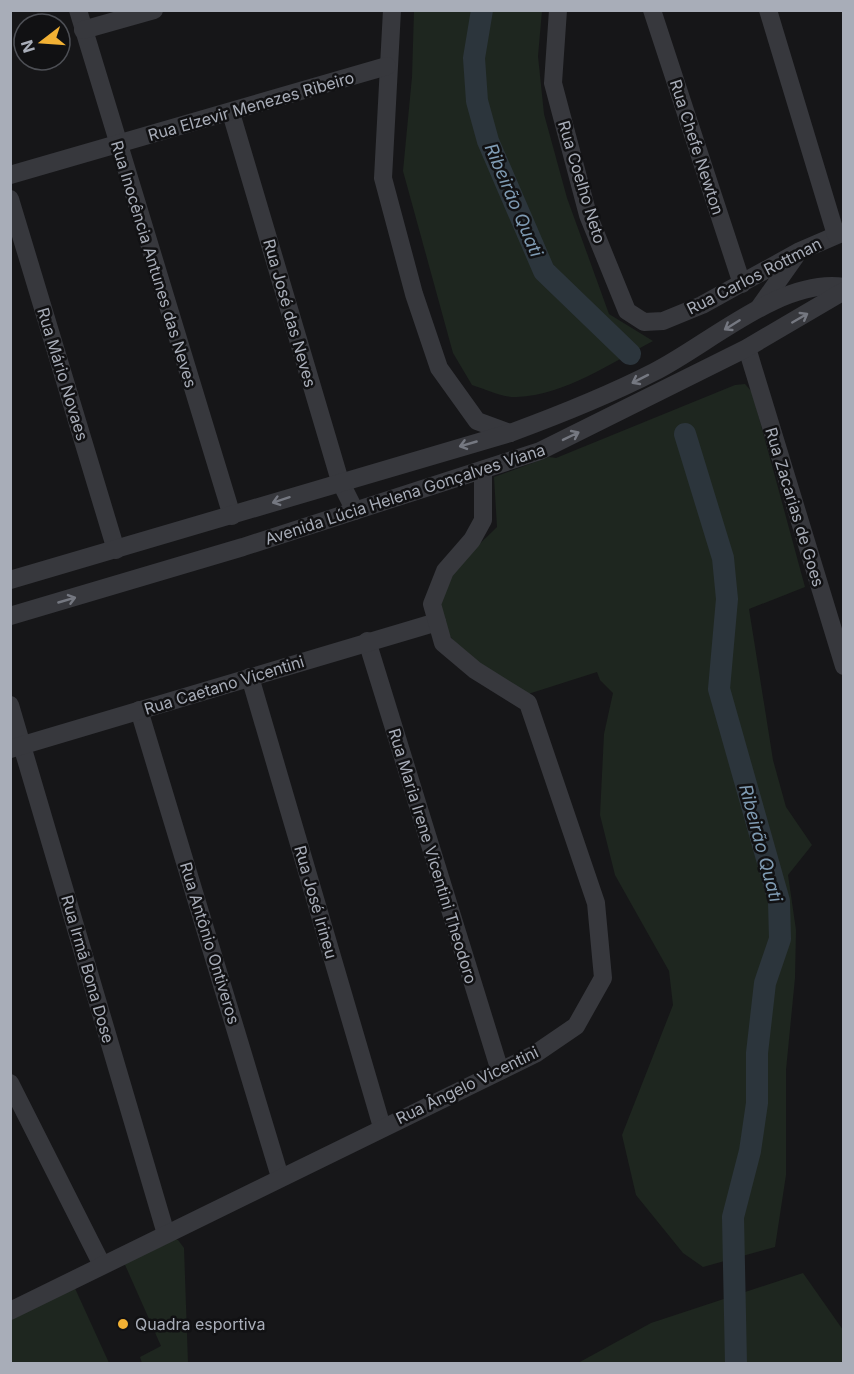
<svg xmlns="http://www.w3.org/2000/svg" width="854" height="1374" viewBox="0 0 854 1374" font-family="Inter,sans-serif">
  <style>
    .green { fill: #1e261f }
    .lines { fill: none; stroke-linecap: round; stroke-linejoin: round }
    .river { stroke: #2c353c; stroke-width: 22 }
    .minor { stroke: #37383d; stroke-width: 18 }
    .oneway { stroke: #757881 }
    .poi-dot { fill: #f2b134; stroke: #111113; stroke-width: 2 }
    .labels { text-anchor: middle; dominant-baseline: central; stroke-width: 5; stroke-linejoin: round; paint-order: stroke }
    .street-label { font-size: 16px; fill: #a8adb8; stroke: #111113 }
    .poi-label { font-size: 16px; fill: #a8adb8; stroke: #111113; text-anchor: start }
    .water-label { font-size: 18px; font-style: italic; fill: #7f9bb3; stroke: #111113 }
  </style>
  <rect width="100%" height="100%" fill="#161618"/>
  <!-- green -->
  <g class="green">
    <path d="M414 11H542L538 56 544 114 567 198 609 314 653 341C611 363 565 395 517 397 503 398 485 389 472 385L453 353 403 171 412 77Z"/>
    <path d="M745 384 752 392 805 587 749 609 773 760 786 807 812 845 788 875 796 930 795 978 786 1070V1175L775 1247 703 1267 683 1253 636 1195 622 1135 673 1005 669 971 615 875 600 815 604 734 613 693 600 680 597 672 525 695C506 679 483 668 464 652 448 638 433 612 442 590 450 570 482 542 497 527L494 477 549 457 556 458 735 385Z"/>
    <path d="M167 1236 178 1240 184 1248 188 1363H142L140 1357 161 1346 122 1258Z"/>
    <path d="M803 1273 843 1330V1363H578L651 1323Z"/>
    <path d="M73 1284 109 1363 11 1364V1315Z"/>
  </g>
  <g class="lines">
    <!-- river -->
    <g class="river">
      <path d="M482 10 474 58 477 101 488 141 544 271 630 354"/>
      <path d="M685 434 723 558 727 599 719 689 779 901 780 939 765 983 757 1053V1103L750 1151 733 1217 736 1364"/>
    </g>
    <!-- minor -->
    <g class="minor">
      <path d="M78 10 232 516"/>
      <path d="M392 10 383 178 414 294 439 368 477 421 510 433"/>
      <path d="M558 10 553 83 588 215 627 311 644 322 663 321 702 305 800 251 844 232"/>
      <path d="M652 10 742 284"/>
      <path d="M768 10 836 235"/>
      <path d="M83 30 154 10"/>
      <path d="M231 113 340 481 355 511"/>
      <path d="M10 175 387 66"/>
      <path d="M10 199 116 550"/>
      <path d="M759 308 795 257"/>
      <path d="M747 348 844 666"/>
      <path d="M10 580 510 433C559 415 607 396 654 372 708 345 782 277 844 287"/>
      <path d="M10 616 243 547 540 451 747 348 844 291"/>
      <path d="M367 641 500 1071"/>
      <path d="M250 677 382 1127"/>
      <path d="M10 705 166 1234"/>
      <path d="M139 710 280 1177"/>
      <path d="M10 749 437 622"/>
      <path d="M10 1083 102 1265"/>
      <path d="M10 1311 535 1054 576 1026 603 978 596 903 528 703 475 670 443 643 432 604 445 571 472 540 483 520V470"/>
    </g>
  </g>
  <!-- one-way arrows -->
  <defs><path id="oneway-shaft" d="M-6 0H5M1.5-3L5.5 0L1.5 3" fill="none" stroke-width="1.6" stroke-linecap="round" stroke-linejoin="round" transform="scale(1.5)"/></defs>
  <g class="oneway">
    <use href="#oneway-shaft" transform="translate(800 318) rotate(-30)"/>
    <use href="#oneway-shaft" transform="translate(732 325) rotate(148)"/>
    <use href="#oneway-shaft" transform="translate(640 379) rotate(153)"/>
    <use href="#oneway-shaft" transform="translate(571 436) rotate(-26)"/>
    <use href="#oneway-shaft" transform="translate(468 444) rotate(164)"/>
    <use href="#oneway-shaft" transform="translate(281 500) rotate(162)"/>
    <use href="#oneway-shaft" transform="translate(67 600) rotate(-16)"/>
  </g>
  <!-- markers -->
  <circle class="poi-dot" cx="123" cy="1324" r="6"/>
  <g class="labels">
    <!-- street labels -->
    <g class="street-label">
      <text transform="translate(251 106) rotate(-16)">Rua Elzevir Menezes Ribeiro</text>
      <text transform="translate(697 147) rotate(72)">Rua Chefe Newton</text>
      <text transform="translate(582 182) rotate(73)">Rua Coelho Neto</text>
      <text transform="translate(154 264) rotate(73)">Rua Inocência Antunes das Neves</text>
      <text transform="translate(754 276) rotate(-27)">Rua Carlos Rottman</text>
      <text transform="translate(290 313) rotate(74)">Rua José das Neves</text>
      <text transform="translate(63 374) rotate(73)">Rua Mário Novaes</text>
      <text transform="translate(405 494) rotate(-18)">Avenida Lúcia Helena Gonçalves Viana</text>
      <text transform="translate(795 507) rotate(73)">Rua Zacarias de Goes</text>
      <text transform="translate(224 685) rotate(-17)">Rua Caetano Vicentini</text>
      <text transform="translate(433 856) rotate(73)">Rua Maria Irene Vicentini Theodoro</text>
      <text transform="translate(316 902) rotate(74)">Rua José Irineu</text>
      <text transform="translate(210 943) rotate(73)">Rua Antônio Ontiveros</text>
      <text transform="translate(88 969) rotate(74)">Rua Irmã Bona Dose</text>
      <text transform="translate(467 1085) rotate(-26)">Rua Ângelo Vicentini</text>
    </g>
    <!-- poi labels -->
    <g class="poi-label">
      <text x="135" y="1324">Quadra esportiva</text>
    </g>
    <!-- water labels -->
    <g class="water-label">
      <text transform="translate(514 200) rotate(67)">Ribeirão Quati</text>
      <text transform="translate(761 843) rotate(75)">Ribeirão Quati</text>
    </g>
  </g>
  <!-- border -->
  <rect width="854" height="1374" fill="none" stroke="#a8adb8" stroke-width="24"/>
  <!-- north arrow -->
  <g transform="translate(42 42) rotate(253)"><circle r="28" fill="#111113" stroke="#4d4f55" stroke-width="1.5"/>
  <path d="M0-4.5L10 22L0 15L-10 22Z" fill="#f2b134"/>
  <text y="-9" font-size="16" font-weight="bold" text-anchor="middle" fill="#a8adb8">N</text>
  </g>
</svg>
